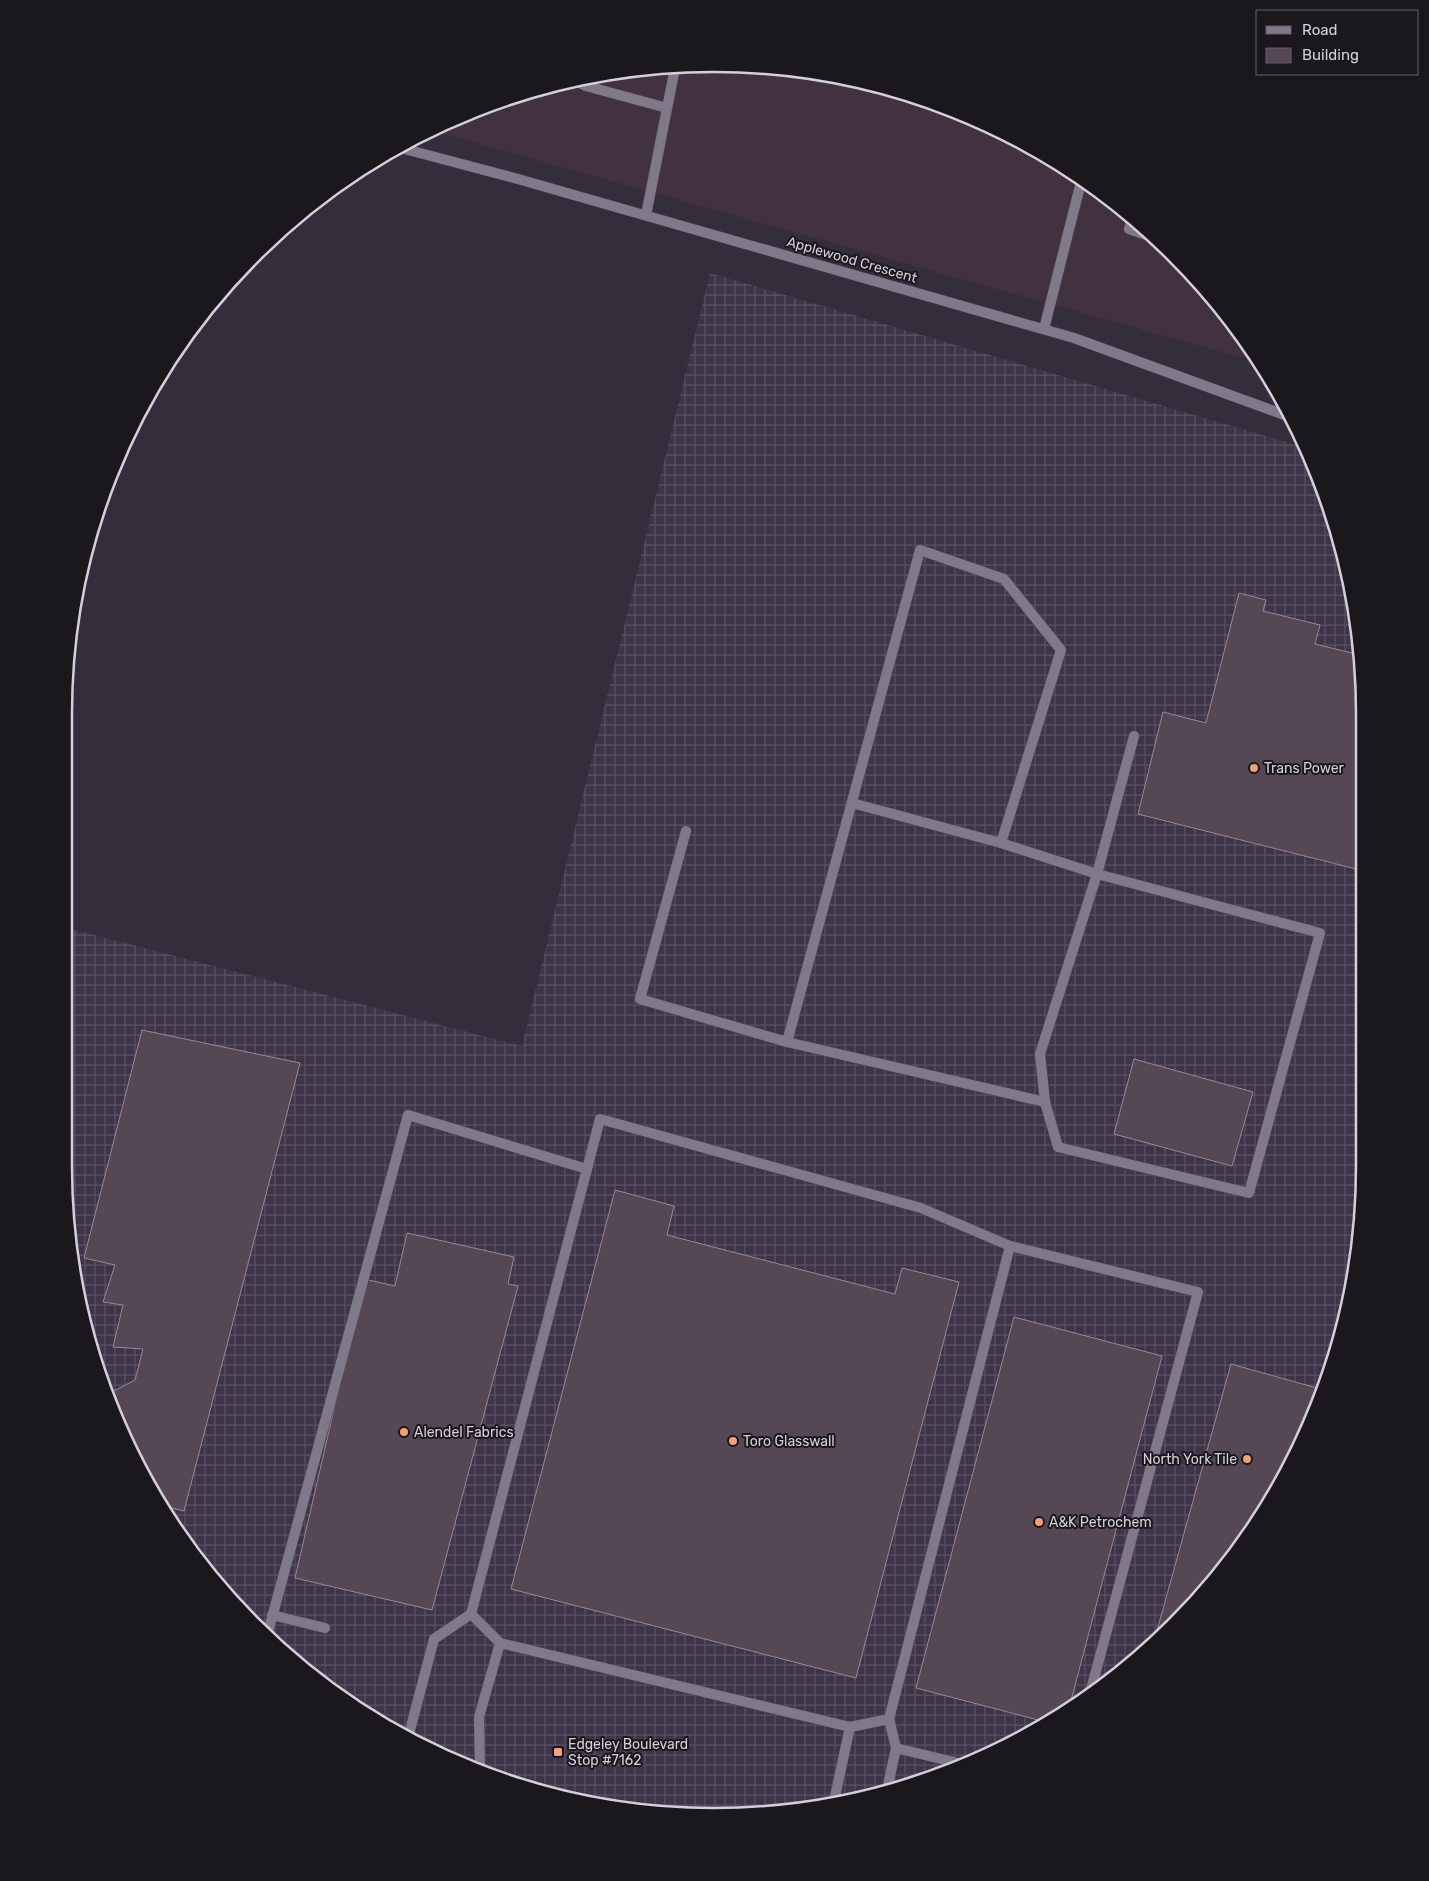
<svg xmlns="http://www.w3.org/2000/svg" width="1429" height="1881" viewBox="0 0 1429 1881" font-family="Rubik,sans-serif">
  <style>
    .commercial { fill: #42323f }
    .industrial { fill: url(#industrial-grid) }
    .building { fill: #554854; stroke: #978896 }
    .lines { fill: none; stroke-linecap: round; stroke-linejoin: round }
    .service-casing { stroke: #4f4955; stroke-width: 11 }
    .minor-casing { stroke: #4f4955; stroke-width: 11 }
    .service { stroke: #807989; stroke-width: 10 }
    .minor { stroke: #807989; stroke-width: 10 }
    .poi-dot { fill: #f1a17b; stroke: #1a171d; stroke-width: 2 }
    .labels { text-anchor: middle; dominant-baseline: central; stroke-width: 4; stroke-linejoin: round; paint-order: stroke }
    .street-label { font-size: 14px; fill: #d4d0d9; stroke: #1a171d }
    .poi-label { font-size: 14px; fill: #d4d0d9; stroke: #1a171d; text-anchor: start }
    .rim { fill: none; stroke: #d4d0d9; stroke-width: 2.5 }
  </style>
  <defs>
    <pattern id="industrial-grid" width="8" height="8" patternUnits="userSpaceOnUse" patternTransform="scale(1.25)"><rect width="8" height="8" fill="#3e3549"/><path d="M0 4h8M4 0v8" fill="none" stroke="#595163"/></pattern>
  </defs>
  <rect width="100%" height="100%" fill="#342d3b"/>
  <!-- commercial -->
  <path class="commercial" d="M714 64 841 76 963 113 1076 173 1174 254 1255 353 1261 363 433 131 465 113 587 76Z"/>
  <!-- industrial -->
  <path class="industrial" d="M710 273 1307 448 1316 466 1360 630V1252L1331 1376 1256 1528 1175 1626 1076 1707 924 1783 757 1816 587 1805 426 1750 285 1656 198 1563 151 1492 86 1335 64 1166V927L522 1046Z"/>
  <!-- building -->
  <g class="building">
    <path d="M1239 593 1266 600 1263 611 1320 625 1315 644 1360 655V870L1138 814 1163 712 1206 723Z"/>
    <path d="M142 1030 300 1063 184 1511 160 1505 151 1492 110 1393 135 1380 143 1349 113 1347 123 1305 103 1302 115 1265 84 1258Z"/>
    <path d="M1134 1059 1253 1092 1232 1166 1114 1134Z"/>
    <path d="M615 1190 674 1206 667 1235 895 1294 902 1268 959 1282 856 1678 511 1589Z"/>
    <path d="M407 1233 514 1257 508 1284 518 1286 432 1610 295 1578 364 1279 395 1286Z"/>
    <path d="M1014 1317 1162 1356 1068 1712 1046 1722 916 1688Z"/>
    <path d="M1231 1364 1324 1390 1256 1528 1175 1626 1153 1645Z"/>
  </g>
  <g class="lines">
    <defs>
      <g id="service">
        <path d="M575 80 586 86 667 108"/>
        <path d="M646 215 675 68"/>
        <path d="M1132 219 1129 229 1155 238"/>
        <path d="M1044 329 1082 178"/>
        <path d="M852 803 1001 843 1061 650 1004 579 920 550 787 1042 1045 1102"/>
        <path d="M686 831 640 999 787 1042"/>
        <path d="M1001 843 1097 874 1040 1054 1045 1102 1058 1147 1249 1193 1320 933 1097 874 1134 736"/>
        <path d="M272 1615 325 1628"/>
        <path d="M267 1636 408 1115 587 1169"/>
        <path d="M500 1643 850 1727 834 1801"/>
        <path d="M850 1727 889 1719"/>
        <path d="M408 1738 434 1639 471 1614"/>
        <path d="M896 1748 962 1764"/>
        <path d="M480 1768 479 1717 500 1643 471 1614 600 1119 921 1208 1010 1246"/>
        <path d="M887 1790 896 1748 889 1719 1010 1246 1198 1292 1089 1697"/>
      </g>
      <path id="minor" d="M401 148 518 179 1074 338 1290 417"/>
    </defs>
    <!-- service casing -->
    <use href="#service" class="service-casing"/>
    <!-- minor casing -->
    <use href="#minor" class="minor-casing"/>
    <!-- service -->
    <use href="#service" class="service"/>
    <!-- minor -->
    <use href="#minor" class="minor"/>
  </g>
  <!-- markers -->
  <g class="poi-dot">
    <circle cx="1254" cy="768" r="5"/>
    <circle cx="404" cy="1432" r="5"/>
    <circle cx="733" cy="1441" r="5"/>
    <circle cx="1247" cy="1459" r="5"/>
    <circle cx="1039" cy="1522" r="5"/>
    <rect x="553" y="1747" width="10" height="10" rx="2.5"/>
  </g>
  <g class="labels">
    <!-- street labels -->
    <g class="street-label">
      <text transform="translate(852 260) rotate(16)">Applewood Crescent</text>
    </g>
    <!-- poi labels -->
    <g class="poi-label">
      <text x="1264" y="768">Trans Power</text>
      <text x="414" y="1432">Alendel Fabrics</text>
      <text x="743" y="1441">Toro Glasswall</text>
      <text x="1237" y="1459" text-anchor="end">North York Tile</text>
      <text x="1049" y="1522">A&amp;K Petrochem</text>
      <text x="568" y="1744">Edgeley Boulevard<tspan x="568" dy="16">Stop #7162</tspan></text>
    </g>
  </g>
  <!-- crop -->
  <path d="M0 0H1429V1881H0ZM714 72H714A642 642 0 0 1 1356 714V1166A642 642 0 0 1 714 1808H714A642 642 0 0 1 72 1166V714A642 642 0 0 1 714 72Z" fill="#1a171d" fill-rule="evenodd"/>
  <path class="rim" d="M714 72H714A642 642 0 0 1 1356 714V1166A642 642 0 0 1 714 1808H714A642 642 0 0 1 72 1166V714A642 642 0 0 1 714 72Z"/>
  <!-- legend -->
  <rect x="1256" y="10" width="162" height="65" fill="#1a171d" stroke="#646168"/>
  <rect x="1266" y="26" width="25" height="8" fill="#807989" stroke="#646168"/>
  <text x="1302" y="35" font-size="15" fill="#d4d0d9">Road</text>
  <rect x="1266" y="48" width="25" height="15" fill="#554854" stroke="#646168"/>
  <text x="1302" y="60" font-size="15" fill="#d4d0d9">Building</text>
</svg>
